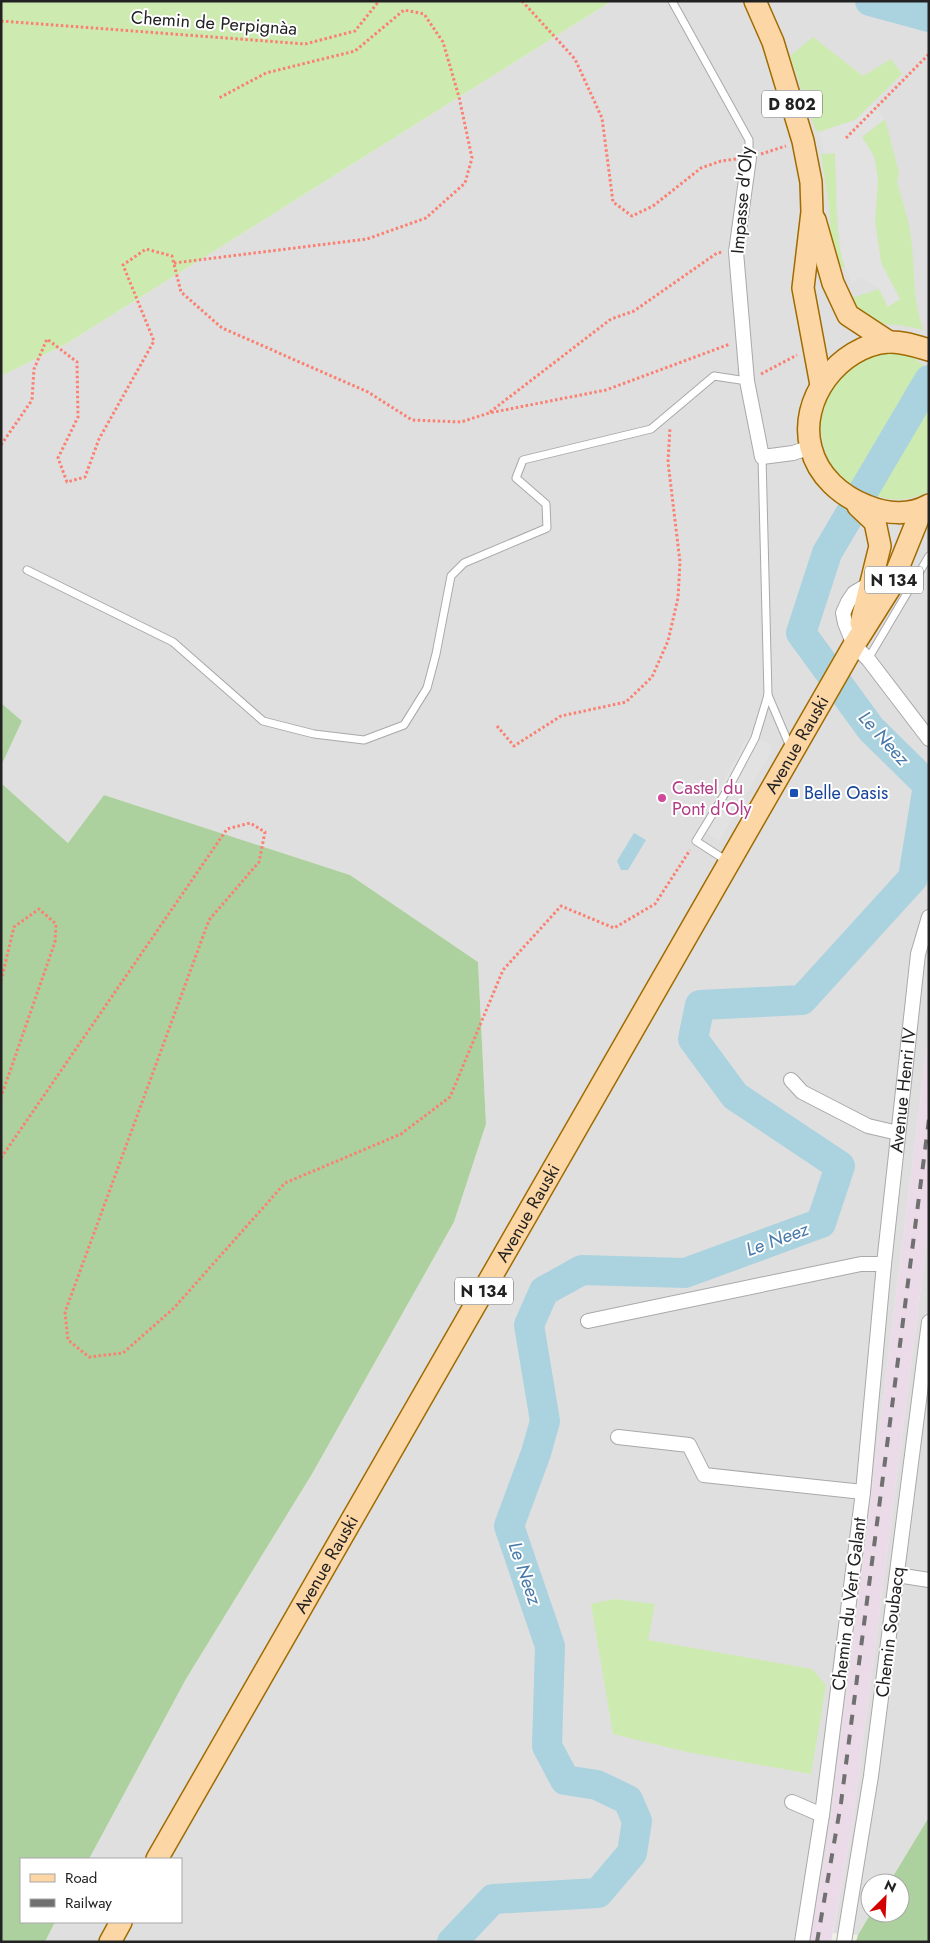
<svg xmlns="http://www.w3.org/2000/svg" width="930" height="1943" viewBox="0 0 930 1943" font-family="Jost,sans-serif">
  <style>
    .residential { fill: #e0dfdf }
    .industrial { fill: #ebdbe8 }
    .grass { fill: #cdebb0 }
    .forest { fill: #add19e }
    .parking { fill: #e2e2e2 }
    .water { fill: #aad3df }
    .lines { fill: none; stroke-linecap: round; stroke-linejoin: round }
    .canal { stroke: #aad3df; stroke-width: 18 }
    .river { stroke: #aad3df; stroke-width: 30 }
    .service-casing { stroke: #a9a9a9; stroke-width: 9 }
    .minor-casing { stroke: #a9a9a9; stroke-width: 16 }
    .primary-casing { stroke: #a06b00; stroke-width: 24 }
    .path { stroke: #fa8072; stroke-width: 3; stroke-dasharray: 2.5 2.5; stroke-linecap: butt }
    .service { stroke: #fff; stroke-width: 7 }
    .minor { stroke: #fff; stroke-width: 14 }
    .primary { stroke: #fcd6a4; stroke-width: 21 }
    .rail { stroke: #707070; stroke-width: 4; stroke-dasharray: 10 10; stroke-linecap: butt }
    .transit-dot { fill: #1a4fb4; stroke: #fff; stroke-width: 2 }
    .hotel-dot { fill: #d1479c; stroke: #fff; stroke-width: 2 }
    .labels { text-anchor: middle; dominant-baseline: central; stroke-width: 4; stroke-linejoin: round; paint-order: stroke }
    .shield { fill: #fff; stroke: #646464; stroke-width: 1 }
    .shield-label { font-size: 16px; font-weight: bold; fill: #222 }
    .street-label { font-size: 18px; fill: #222; stroke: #fff }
    .hotel-label { font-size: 18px; fill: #b23c85; stroke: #fff; text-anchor: start }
    .transit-label { font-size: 18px; fill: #164399; stroke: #fff; text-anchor: start }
    .water-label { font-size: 19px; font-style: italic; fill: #4a7aab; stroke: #fff }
  </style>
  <rect width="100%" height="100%" fill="#f2efe9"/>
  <!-- residential -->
  <g class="residential">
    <path d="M612 1H929V1032L827 1850 814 1916 807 1942H45L55 1922H181V1859H89L186 1679 312 1474 454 1222 486 1124 478 962 350 875 104 795 68 843 1 783V766L22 721 1 703V376L66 344Z"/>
    <path d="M929 1224V1817L889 1883H870L871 1913 858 1935 833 1933 852 1827Z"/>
  </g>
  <!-- industrial -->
  <path class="industrial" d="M929 1032V1224L852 1827 831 1942H807L814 1916 827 1850Z"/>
  <!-- grass -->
  <g class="grass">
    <path d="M1 1H612L66 344 1 376Z"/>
    <path d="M813 37 863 76 891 59 902 74 855 120 819 132 815 129 790 56Z"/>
    <path d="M885 119 899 173 897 182C902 200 909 219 911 238 916 271 911 298 924 330L900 325 879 324 867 318 856 306 852 298 879 289 900 299 881 263 875 221 878 180 874 156 862 137Z"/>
    <path d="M835 153C837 185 834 239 845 267L838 268 832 258 829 206 821 154Z"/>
    <path d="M891 353H908L929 370V491C906 503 886 502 864 490 857 486 846 483 841 477 811 446 815 391 851 367 863 358 876 356 891 353Z"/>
    <path d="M615 1599 655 1604 648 1640 812 1669 826 1685 811 1774 687 1752 613 1734 591 1604Z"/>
  </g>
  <!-- forest -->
  <g class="forest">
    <path d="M1 703 22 721 1 766Z"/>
    <path d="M1 783 68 843 104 795 350 875 478 962 486 1124 454 1222 312 1474 186 1679 89 1859H21V1922H55L45 1942H1Z"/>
    <path d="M929 1817V1942H856L858 1935 871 1913H900V1883H889Z"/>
  </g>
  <!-- parking -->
  <g class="parking">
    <path d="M874 103 885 119 862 137 874 156 878 180 875 221 881 263 900 299 888 307 879 289 861 277 852 283 842 259 838 220 835 153 825 154 819 132 855 120Z"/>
    <path d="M755 738 769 743 772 750 719 841 698 827 746 739Z"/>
  </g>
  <!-- water -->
  <path class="water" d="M634 833 646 840 628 870H621L617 861Z"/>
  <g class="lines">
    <!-- canal -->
    <path class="canal" d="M925 1 929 16"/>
    <!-- river -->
    <g class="river">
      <path d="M870 1 929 17"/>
      <path d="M452 1942 493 1899 598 1893 632 1853 637 1821 628 1800 597 1785 565 1780 547 1746 550 1646 509 1526 536 1453 545 1421 529 1325 544 1291 582 1270 685 1273 821 1223 840 1166 735 1096 693 1039 700 1005 802 1000 913 878 928 785 871 729 801 633 827 553 929 380"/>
    </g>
    <defs>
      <g id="service">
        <path d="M672 1 749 140V158"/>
        <path d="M27 570 173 642 263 721 314 734 364 740 404 725 427 688 436 654 451 576 464 563 547 528 546 504 516 478 523 460 651 429 714 376 747 381"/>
        <path d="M868 659 929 556"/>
        <path d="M768 695 791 749"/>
        <path d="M727 861 696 841 729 787 755 738 768 695 762 457"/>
      </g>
      <g id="minor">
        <path d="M749 158 736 252 747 381 762 457 793 453 811 447"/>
        <path d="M871 583 854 593 848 602 843 613 845 623 854 645 868 659 929 739"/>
        <path d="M791 1080 802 1092 868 1126 898 1133"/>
        <path d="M588 1321 861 1264H884"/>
        <path d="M618 1437 689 1445 704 1475 863 1492"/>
        <path d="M897 1575 929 1580"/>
        <path d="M792 1802 822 1815"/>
        <path id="s1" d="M802 1942 822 1815 863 1492 884 1264 918 954 929 917"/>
        <path d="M844 1942 871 1776 929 1322"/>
      </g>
      <g id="primary">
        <path d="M755 1 773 42 803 141 811 182 812 212 803 288 821 385"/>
        <path d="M815 220 833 283 848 315 889 342"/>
        <path d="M929 350C916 346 901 341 888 342 839 346 798 400 811 448 818 476 841 496 867 506 886 514 910 516 929 505"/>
        <path d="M858 506 875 522 880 546 861 623"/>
        <path id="s2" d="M157 1859 854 645 890 588 922 509"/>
        <path d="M110 1942 121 1922"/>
      </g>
    </defs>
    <!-- service casing -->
    <use href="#service" class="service-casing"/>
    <!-- minor casing -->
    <use href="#minor" class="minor-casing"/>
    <!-- primary casing -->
    <use href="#primary" class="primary-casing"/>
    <!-- path -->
    <g class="path">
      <path d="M522 1 575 59 602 118 613 202 632 216 653 206 701 168 721 161 736 159"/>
      <path d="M1 21 305 44 355 31 379 1"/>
      <path d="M846 138 929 54"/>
      <path d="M761 154 786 146"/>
      <path d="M174 263 367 239 426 218 465 183 472 158 459 97 443 42 424 14 404 10 355 51 266 73 219 98"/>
      <path d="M761 374 797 355"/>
      <path d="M490 412 611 319 634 311 717 253 723 252"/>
      <path d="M1 445 32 400 34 369 47 339 77 362 78 417 58 458 67 482 85 477 99 439 154 341 123 265 146 249 172 256 181 292 222 328 368 392 412 420 461 422 489 413 606 390 730 344"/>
      <path d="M497 726 514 746 561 716 626 702 652 677 668 641 678 598 680 562 668 462 670 428"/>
      <path d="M699 791 712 788 716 789"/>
      <path d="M1 981 14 927 39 909 56 924 55 942 1 1097"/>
      <path d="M1 1158 227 829 250 823 265 832 259 862 209 920 65 1312 68 1340 89 1357 123 1353 174 1308 285 1183 401 1134 450 1097 503 970 561 906 614 928 655 904 690 850"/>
    </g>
    <!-- service -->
    <use href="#service" class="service"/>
    <!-- minor -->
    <use href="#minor" class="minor"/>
    <!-- primary -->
    <use href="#primary" class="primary"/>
    <!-- rail -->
    <path class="rail" d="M817 1942 841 1803 929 1119"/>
  </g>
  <!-- markers -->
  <rect class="transit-dot" x="789" y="788" width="10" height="10" rx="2.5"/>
  <circle class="hotel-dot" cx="662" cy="798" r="5"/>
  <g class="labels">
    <!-- shield labels -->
    <g class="shield">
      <rect x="762" y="90.5" width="60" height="27" rx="4"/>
      <rect x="865" y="566.5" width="58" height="27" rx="4"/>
      <rect x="455" y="1277.5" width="58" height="27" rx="4"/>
    </g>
    <g class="shield-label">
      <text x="792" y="104">D 802</text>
      <text x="894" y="580">N 134</text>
      <text x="484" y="1291">N 134</text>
    </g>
    <!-- street labels -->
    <g class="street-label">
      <text transform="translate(214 23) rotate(4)">Chemin de Perpignàa</text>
      <text transform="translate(742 200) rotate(-85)">Impasse d'Oly</text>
      <text stroke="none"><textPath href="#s2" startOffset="1285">Avenue Rauski</textPath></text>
      <text stroke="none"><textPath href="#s1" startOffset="858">Avenue Henri IV</textPath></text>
      <text stroke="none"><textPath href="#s2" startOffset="745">Avenue Rauski</textPath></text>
      <text stroke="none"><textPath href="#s2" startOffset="340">Avenue Rauski</textPath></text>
      <text transform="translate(849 1604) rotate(-83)">Chemin du Vert Galant</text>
      <text transform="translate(890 1632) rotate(-83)">Chemin Soubacq</text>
    </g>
    <!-- hotel labels -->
    <g class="hotel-label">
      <text x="672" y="788">Castel du<tspan x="672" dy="21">Pont d'Oly</tspan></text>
    </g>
    <!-- transit labels -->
    <g class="transit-label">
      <text x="804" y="793">Belle Oasis</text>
    </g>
    <!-- water labels -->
    <g class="water-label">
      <text transform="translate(884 738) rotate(48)">Le Neez</text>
      <text transform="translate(777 1239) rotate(-20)">Le Neez</text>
      <text transform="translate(525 1573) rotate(71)">Le Neez</text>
    </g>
  </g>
  <!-- border -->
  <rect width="930" height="1943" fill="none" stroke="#222222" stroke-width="5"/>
  <!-- legend -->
  <rect x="20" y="1858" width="162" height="65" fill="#ffffff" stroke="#a7a7a7"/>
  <rect x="30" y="1874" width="25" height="8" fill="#fcd6a4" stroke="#a7a7a7"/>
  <text x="65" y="1883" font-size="15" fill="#222222">Road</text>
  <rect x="30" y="1899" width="25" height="8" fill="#707070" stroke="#a7a7a7"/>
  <text x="65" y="1908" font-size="15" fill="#222222">Railway</text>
  <!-- north arrow -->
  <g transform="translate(885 1898) rotate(24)"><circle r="24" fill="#ffffff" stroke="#a7a7a7"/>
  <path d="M0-4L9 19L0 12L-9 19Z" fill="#d40000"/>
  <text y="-8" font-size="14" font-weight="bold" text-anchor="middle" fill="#222222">N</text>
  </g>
</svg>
